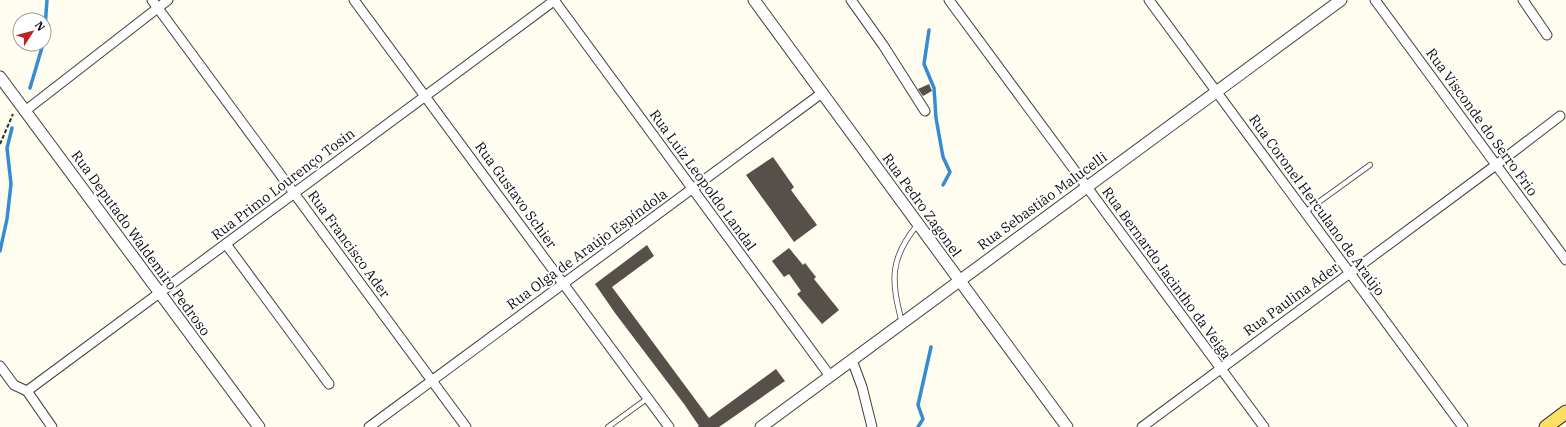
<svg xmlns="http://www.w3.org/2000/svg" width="1566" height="427" viewBox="0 0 1566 427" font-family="'IBM Plex Serif',serif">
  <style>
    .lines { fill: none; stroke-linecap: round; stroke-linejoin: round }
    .stream { stroke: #368cd2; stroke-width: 3.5 }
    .building { fill: #57504a }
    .service-casing { stroke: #414141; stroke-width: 6 }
    .minor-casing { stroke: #414141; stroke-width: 11 }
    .tertiary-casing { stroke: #414141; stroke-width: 13 }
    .primary-casing { stroke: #1f1f1f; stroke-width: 15 }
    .path { stroke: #303030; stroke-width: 2; stroke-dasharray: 4 2; stroke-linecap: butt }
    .service { stroke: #fff; stroke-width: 4.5 }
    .minor { stroke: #fff; stroke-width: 9 }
    .tertiary { stroke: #fff; stroke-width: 11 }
    .primary { stroke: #fddf61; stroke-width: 13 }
    .labels { text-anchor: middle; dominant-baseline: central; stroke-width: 4; stroke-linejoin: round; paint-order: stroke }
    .street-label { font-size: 14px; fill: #0e0e0e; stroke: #fff }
  </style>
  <rect width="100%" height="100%" fill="#fffdef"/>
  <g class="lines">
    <!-- stream -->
    <g class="stream">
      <path d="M929 30 924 64 934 88 936 118 943 157 950 172 943 185"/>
      <path d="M44 41 47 0"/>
      <path d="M30 88 43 44"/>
      <path d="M0 251 7 219 11 184 7 148 12 128"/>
      <path d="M918 427 923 419 918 405 931 347"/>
    </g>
  </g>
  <!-- building -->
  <g class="building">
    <path d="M929 84 932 91 923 96 918 89Z"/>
    <path d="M773 157 794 187 791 190 817 225 794 242 746 175Z"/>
    <path d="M647 245 654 256 612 287 709 418 776 369 785 381 719 427H697L699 426 684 404 615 313 595 284Z"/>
    <path d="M789 248 803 265 805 263 816 277 814 279 839 310 822 324 797 294 801 291 789 274 784 277 772 261Z"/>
  </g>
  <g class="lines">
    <defs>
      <g id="service">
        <path d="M1305 212 1370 165"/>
        <path d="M902 323C891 280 889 259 918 224"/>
        <path d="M608 427 648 398"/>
      </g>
      <g id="minor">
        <path d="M152 0 466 427"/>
        <path d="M354 0 669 427"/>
        <path d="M554 0 830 376"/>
        <path d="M851 0 883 45 925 111"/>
        <path d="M949 0 1264 427"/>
        <path d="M1149 0 1463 427"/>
        <path d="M1375 0 1566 260"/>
        <path d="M1523 0 1547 35"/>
        <path d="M25 111 168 0"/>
        <path d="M226 244 329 384"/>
        <path d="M852 360 862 387 872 427"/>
        <path d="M0 366 14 385 27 391"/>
        <path d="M27 391 555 0"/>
        <path d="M27 391 52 427"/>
        <path d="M369 427 822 93"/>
        <path d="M1142 427 1496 165 1560 116"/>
      </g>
      <g id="tertiary">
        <path d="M754 0 1067 427"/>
        <path d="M0 77 259 427"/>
        <path d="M761 427 1341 0"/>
      </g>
      <path id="primary" d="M1546 427 1566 412"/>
    </defs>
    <!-- service casing -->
    <use href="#service" class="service-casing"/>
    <!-- minor casing -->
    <use href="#minor" class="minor-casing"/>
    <!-- tertiary casing -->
    <use href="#tertiary" class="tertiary-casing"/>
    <!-- primary casing -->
    <use href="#primary" class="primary-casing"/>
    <!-- path -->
    <path class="path" d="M0 144 13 114"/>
    <!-- service -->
    <use href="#service" class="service"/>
    <!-- minor -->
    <use href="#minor" class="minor"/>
    <!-- tertiary -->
    <use href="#tertiary" class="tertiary"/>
    <!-- primary -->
    <use href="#primary" class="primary"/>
  </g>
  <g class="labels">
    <!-- street labels -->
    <g class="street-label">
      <text transform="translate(1482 122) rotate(54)">Rua Visconde do Serro Frio</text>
      <text transform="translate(703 180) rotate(54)">Rua Luiz Leopoldo Landal</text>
      <text transform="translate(283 184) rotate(-37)">Rua Primo Lourenço Tosin</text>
      <text transform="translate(516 195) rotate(54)">Rua Gustavo Schier</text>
      <text transform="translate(1042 201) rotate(-36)">Rua Sebastião Malucelli</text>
      <text transform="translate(922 205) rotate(54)">Rua Pedro Zagonel</text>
      <text transform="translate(1317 205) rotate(54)">Rua Coronel Herculano de Araújo</text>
      <text transform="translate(141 243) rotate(54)">Rua Deputado Waldemiro Pedroso</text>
      <text transform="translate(349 244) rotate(54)">Rua Francisco Ader</text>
      <text transform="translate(587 249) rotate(-36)">Rua Olga de Araújo Espíndola</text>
      <text transform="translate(1167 273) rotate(54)">Rua Bernardo Jacintho da Veiga</text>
      <text transform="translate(1291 299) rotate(-36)">Rua Paulina Ader</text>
    </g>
  </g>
  <!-- north arrow -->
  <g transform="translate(32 32) rotate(54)"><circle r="19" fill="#ffffff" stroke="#9f9f9f"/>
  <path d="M0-3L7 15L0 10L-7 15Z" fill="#c32121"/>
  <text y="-6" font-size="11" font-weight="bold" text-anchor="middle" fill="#0e0e0e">N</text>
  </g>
</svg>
